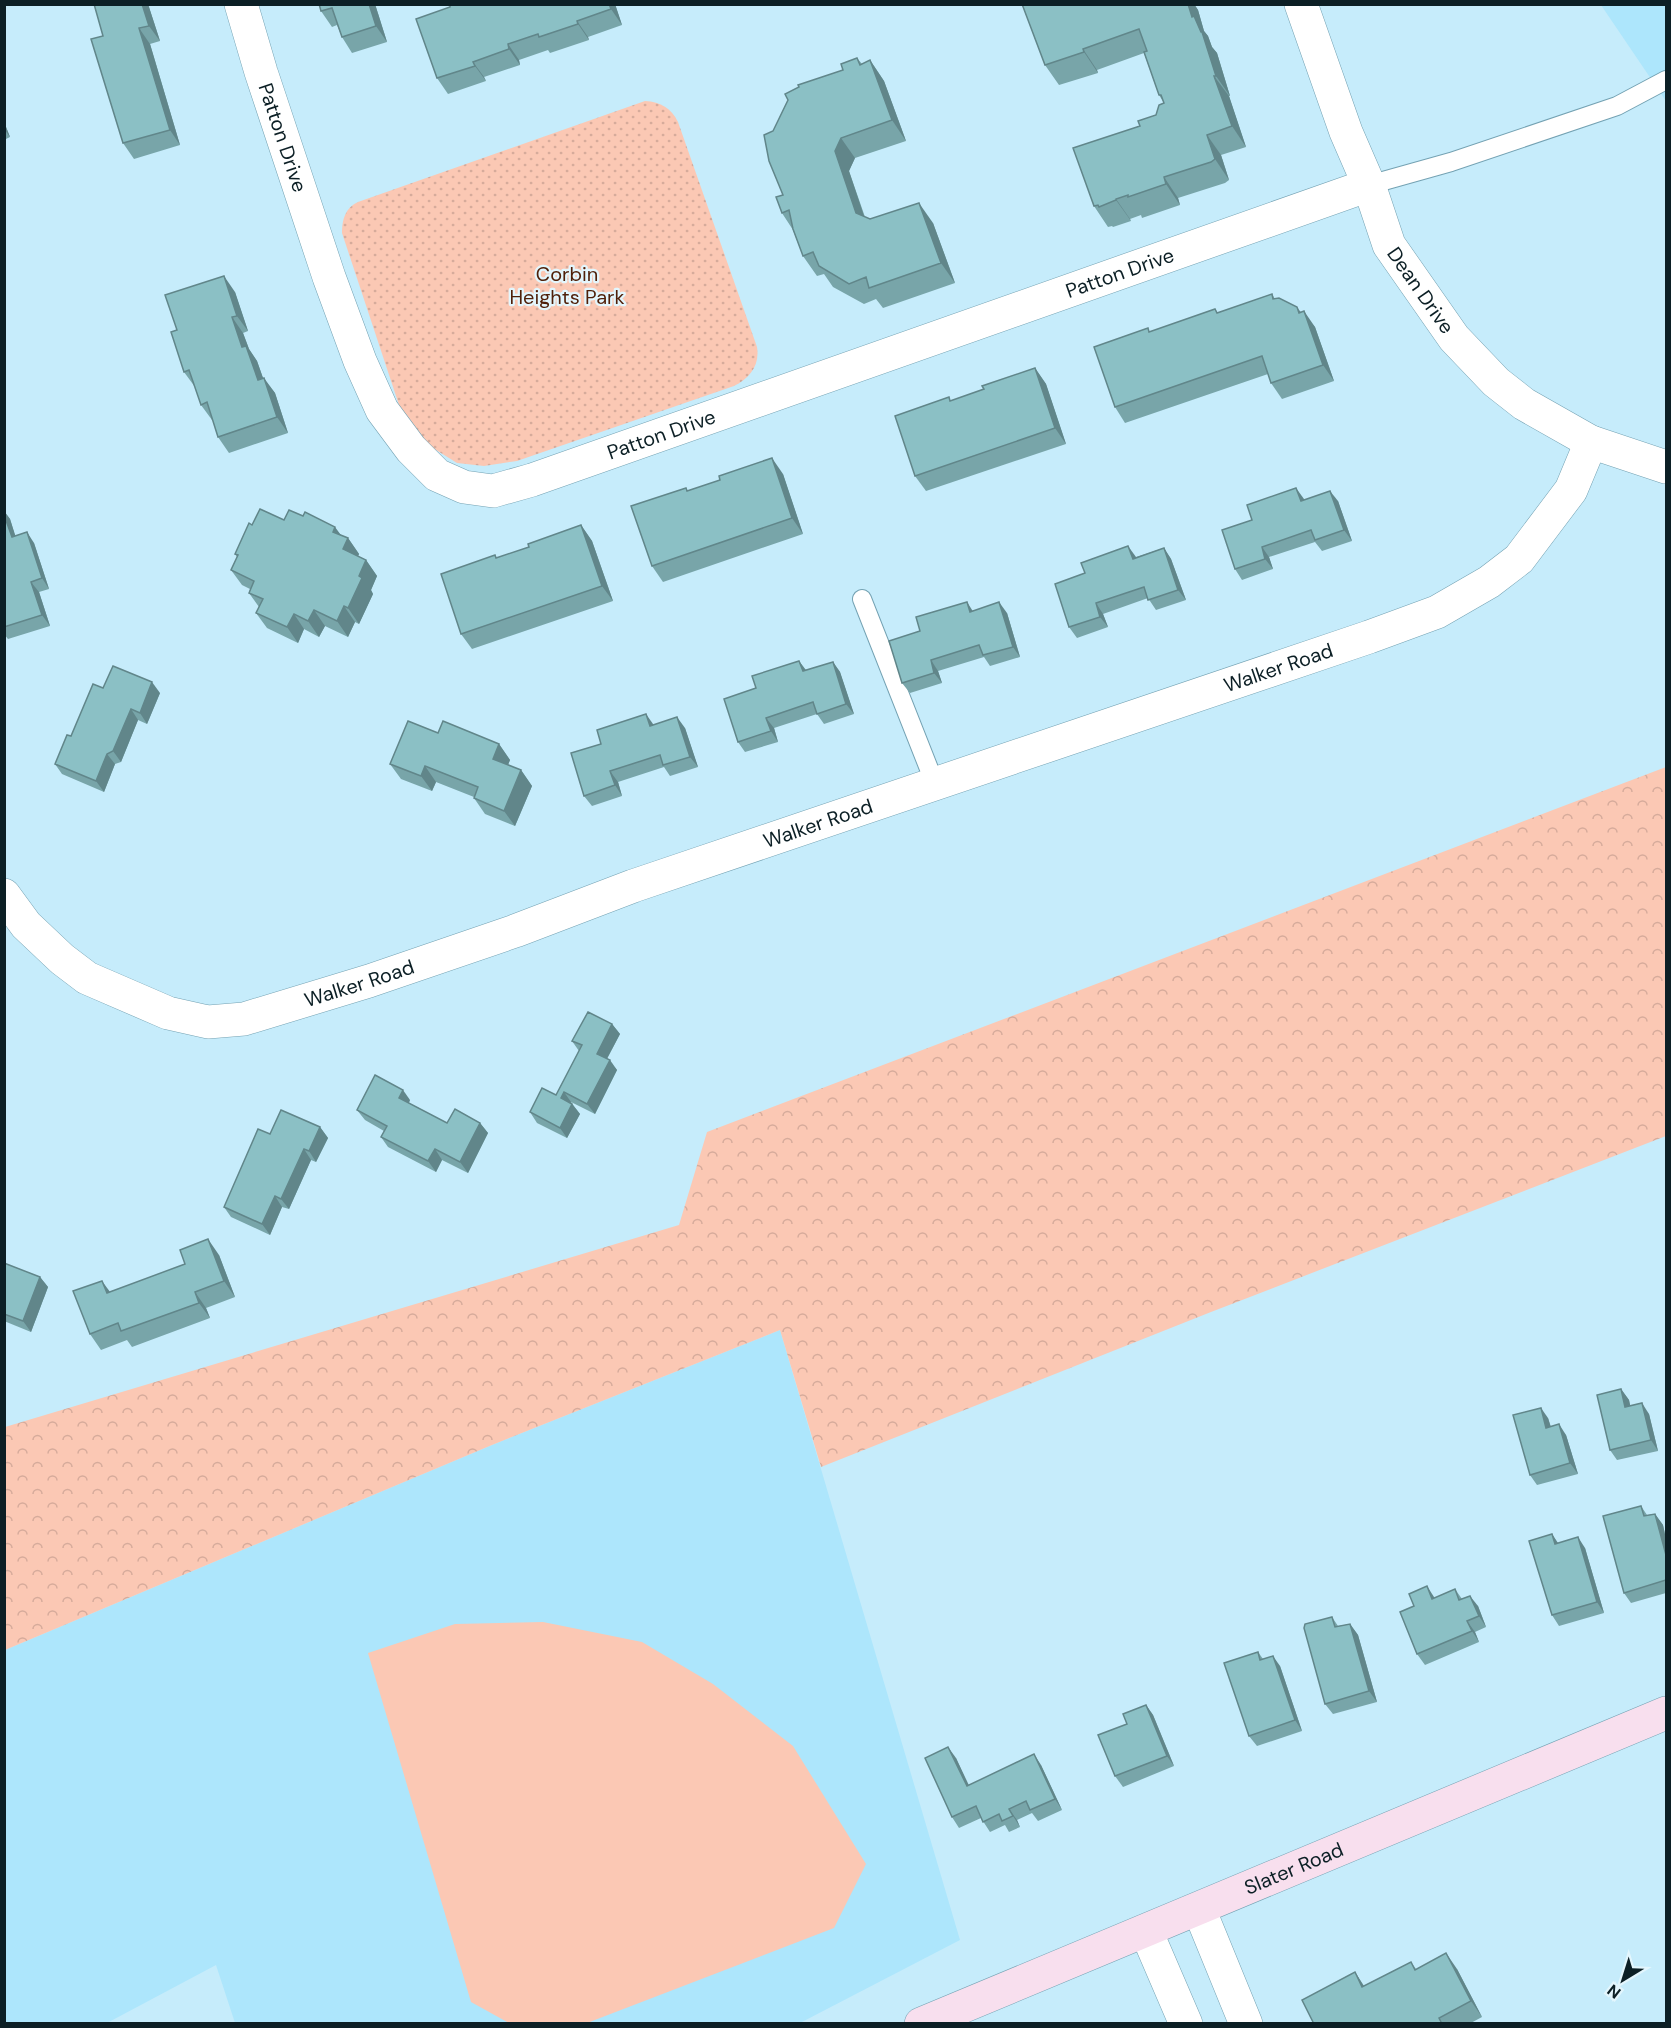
<svg xmlns="http://www.w3.org/2000/svg" width="1671" height="2028" viewBox="0 0 1671 2028" font-family="'DM Sans',sans-serif">
  <style>
    .built { fill: #ade6fc }
    .green { fill: #fbc8b4 }
    .forest { fill: url(#forest-crowns) }
    .park { fill: url(#park-dots) }
    .lines { fill: none; stroke-linecap: round; stroke-linejoin: round }
    .lane-casing { stroke: #74a2b3; stroke-width: 20 }
    .street-casing { stroke: #74a2b3; stroke-width: 34 }
    .secondary-casing { stroke: #74a2b3; stroke-width: 34 }
    .lane { stroke: #fff; stroke-width: 18 }
    .street { stroke: #fff; stroke-width: 33 }
    .secondary { stroke: #f8dfee; stroke-width: 33 }
    .wall { fill: #78a5a9 }
    .shaded-wall { fill: #61868a }
    .building { fill: #8bc0c5; stroke: #61868a; stroke-width: 1.5 }
    .labels { text-anchor: middle; dominant-baseline: central; stroke-width: 4.5; stroke-linejoin: round; paint-order: stroke }
    .street-label { font-size: 20px; fill: #0c1f25; stroke: #e3f6fd }
    .park-label { font-size: 20px; fill: #4f1f08; stroke: #e3f6fd }
  </style>
  <defs>
    <pattern id="forest-crowns" width="20" height="18" patternUnits="userSpaceOnUse" patternTransform="scale(1.5)"><rect width="20" height="18" fill="#fbc8b4"/><path d="M2 6a3 3 0 1 1 6 0M12 15a3 3 0 1 1 6 0" fill="none" stroke="#d6ab9b"/></pattern>
    <pattern id="park-dots" width="8" height="8" patternUnits="userSpaceOnUse" patternTransform="scale(1.5)"><rect width="8" height="8" fill="#fbc8b4"/><path d="M2 2h.1M6 6h.1" fill="none" stroke="#d6ab9b" stroke-width="1.8" stroke-linecap="round"/></pattern>
  </defs>
  <rect width="100%" height="100%" fill="#c6ecfb"/>
  <!-- built -->
  <g class="built">
    <path d="M1601 5H1666V101Z"/>
    <path d="M780 1330 960 1940 800 2023H235L216 1965 107 2023 5 2024V1650L492 1445Z"/>
  </g>
  <!-- green -->
  <path class="green" d="M543 1622 642 1642 713 1684 793 1746 866 1864 834 1928 587 2023H509L471 2002 368 1653 455 1624Z"/>
  <!-- forest -->
  <path class="forest" d="M1666 767V1136L1211 1312 821 1467 780 1330 492 1445 5 1650V1427L679 1225 707 1132Z"/>
  <!-- park -->
  <path class="park" d="M645 101C661 102 671 108 678 122L757 347C760 365 750 378 734 386L517 461 484 466 457 463 428 445 401 411 342 233C342 220 345 208 358 202Z"/>
  <g class="lines">
    <defs>
      <g id="lane">
        <path d="M1369 185 1451 162 1617 106 1666 80"/>
        <path d="M862 599 935 784"/>
      </g>
      <g id="street">
        <path id="s1" d="M241 4 261 72 329 277 360 361 382 410 411 449 437 475 464 487 493 491 532 480 1369 185"/>
        <path id="s2" d="M1301 4 1346 132 1369 185 1389 245 1454 338 1496 382 1524 404 1591 442 1666 467"/>
        <path id="s3" d="M4 895 26 925 62 959 87 978 168 1013 208 1022 244 1019 369 981 515 931 633 886 1369 637 1437 612 1489 582 1519 559 1571 490 1591 442"/>
        <path d="M1199 1909 1246 2024"/>
        <path d="M1146 1931 1186 2024"/>
      </g>
      <g id="secondary">
        <path id="s4" d="M921 2024 1666 1713"/>
      </g>
    </defs>
    <!-- lane casing -->
    <use href="#lane" class="lane-casing"/>
    <!-- street casing -->
    <use href="#street" class="street-casing"/>
    <!-- secondary casing -->
    <use href="#secondary" class="secondary-casing"/>
    <!-- lane -->
    <use href="#lane" class="lane"/>
    <!-- street -->
    <use href="#street" class="street"/>
    <!-- secondary -->
    <use href="#secondary" class="secondary"/>
  </g>
  <!-- wall -->
  <g class="wall">
    <path d="M94 4H148L160 41 150 44 180 145 134 159 123 143 103 36Z"/>
    <path d="M319 4H375L387 42 352 53 342 37 337 25 332 27 321 11Z"/>
    <path d="M615 4 622 25 588 37 589 40 550 53 548 50 519 60 520 65 484 77 486 81 448 94 437 78 416 19Z"/>
    <path d="M1022 4H1194L1198 10 1204 31 1208 36 1212 47 1217 53 1230 96H1229L1246 147 1221 155 1229 180 1225 183 1178 198 1180 205 1142 218 1141 215 1130 219 1131 221 1113 227 1112 226 1108 227 1094 206 1140 126 1156 115 1164 103 1159 95 1144 53 1097 70 1098 73 1059 85 1045 65Z"/>
    <path d="M857 58 862 64 870 60 884 81 906 141 855 158 849 171 865 217 870 219 933 223 955 283 883 308 876 299 864 304 833 287 824 274 817 276 803 256 793 230 782 213 783 195 773 131Z"/>
    <path d="M4 122 10 137 4 140Z"/>
    <path d="M235 292 248 331 243 333 249 349 257 361 263 378 275 393 288 433 229 453 218 437 213 420H212L201 405 195 387 184 372 177 330Z"/>
    <path d="M1272 294 1275 299 1301 312 1315 327 1334 381 1282 399 1271 383 1268 374 1125 423 1115 407 1150 332 1215 309 1218 313Z"/>
    <path d="M1035 368 1046 384 1066 444 926 491 915 476 984 389Z"/>
    <path d="M783 474 803 534 663 582 652 566 686 488 688 491Z"/>
    <path d="M1304 500 1338 501 1352 541 1322 551 1315 542 1269 557 1273 569 1242 580 1235 569 1252 520Z"/>
    <path d="M4 511 10 519 15 536 34 543 49 589 39 592 50 626 8 639 4 634Z"/>
    <path d="M284 520 341 535 348 538 359 554 358 556 366 560 377 576 371 590 373 594 359 624 355 622 348 637 325 626 319 637 304 629 298 643 267 628 256 613 259 607 249 593 250 589 242 585 231 570 237 557 235 554 252 525Z"/>
    <path d="M581 525 592 541 613 601 472 649 461 634 495 555 497 558 529 547Z"/>
    <path d="M1164 548 1171 559 1186 600 1156 610 1148 598 1103 614 1108 627 1077 638 1069 627 1136 557Z"/>
    <path d="M973 611 1007 613 1020 657 990 666 984 657 938 671 942 683 910 693 902 683 920 631Z"/>
    <path d="M799 661 806 670 833 662 840 672 854 714 824 724 817 714 774 728 778 742 745 752 738 742 756 688Z"/>
    <path d="M103 688 160 693 147 724 138 720 121 762 115 764 104 792 62 774 55 764 71 736Z"/>
    <path d="M653 725 685 728 698 767 670 776 664 767 618 782 622 796 592 806 584 796 601 744Z"/>
    <path d="M438 733 499 744 510 760 508 765 521 770 532 786 515 826 485 814 474 798V797L436 782 432 791 401 779 390 764Z"/>
    <path d="M612 1024 620 1034 607 1059 617 1070 595 1114 571 1102 580 1114 567 1138 537 1123 530 1112 556 1095 579 1051 572 1041Z"/>
    <path d="M410 1100 409 1103 447 1123H480L488 1133 468 1173 442 1160 436 1172 388 1147 381 1137 384 1131 365 1120 357 1110Z"/>
    <path d="M320 1127 328 1138 316 1162 311 1160 289 1209 282 1207 270 1235 231 1217 224 1207 270 1134Z"/>
    <path d="M219 1255 235 1297 206 1308 210 1318 132 1347 127 1340 101 1350 90 1334 110 1292Z"/>
    <path d="M4 1263 40 1277 48 1287 31 1332 4 1321Z"/>
    <path d="M1621 1389 1629 1400 1630 1406 1649 1414 1658 1451 1617 1460 1610 1450Z"/>
    <path d="M1548 1418 1551 1427 1566 1435 1578 1474 1537 1485 1530 1475Z"/>
    <path d="M1641 1506 1647 1515 1655 1514 1663 1525 1666 1539V1593L1631 1603 1624 1593Z"/>
    <path d="M1552 1534 1558 1543 1585 1548 1604 1613 1559 1626 1552 1615Z"/>
    <path d="M1455 1589 1462 1599 1478 1606 1486 1627 1475 1632 1479 1642 1425 1665 1417 1654 1435 1598Z"/>
    <path d="M1332 1617 1338 1626 1350 1624 1358 1635 1377 1702 1333 1714 1325 1704Z"/>
    <path d="M1258 1652 1263 1659 1280 1666 1302 1731 1257 1746 1249 1736Z"/>
    <path d="M1146 1705 1153 1715 1174 1766 1123 1787 1115 1776 1127 1724Z"/>
    <path d="M956 1758 968 1785 1041 1765 1062 1810 1038 1821 1032 1813 1017 1820 1020 1827 1009 1832 1005 1825 990 1832 981 1818 959 1828 952 1817Z"/>
    <path d="M1411 1962 1416 1969H1457L1482 2017 1469 2024H1314L1355 1972 1364 1986Z"/>
  </g>
  <!-- shaded-wall -->
  <g class="shaded-wall">
    <path d="M142 4H148L160 41 149 26Z"/>
    <path d="M369 4H375L387 42 376 26Z"/>
    <path d="M609 4H615L622 25 611 9Z"/>
    <path d="M1188 4H1194L1198 10 1204 31 1208 36 1212 47 1217 53 1230 96 1216 76 1201 32 1192 17Z"/>
    <path d="M577 21 588 37 589 40 578 24Z"/>
    <path d="M139 28 150 44 180 145 170 130Z"/>
    <path d="M508 44 519 60 520 65 509 49Z"/>
    <path d="M1083 49 1097 70 1098 73 1084 52Z"/>
    <path d="M870 60 884 81 906 141 892 120Z"/>
    <path d="M473 62 484 77 486 81 475 66Z"/>
    <path d="M1214 76 1229 96 1246 147 1232 126Z"/>
    <path d="M4 122 10 137 4 129Z"/>
    <path d="M1207 135 1221 155 1229 180 1215 159Z"/>
    <path d="M841 138 855 158 849 171 870 234 856 213 835 151Z"/>
    <path d="M1164 177 1178 198 1180 205 1166 184Z"/>
    <path d="M1116 199 1130 219 1131 221 1116 200Z"/>
    <path d="M919 203 933 223 955 283 941 263Z"/>
    <path d="M224 276 235 292 248 331 237 316Z"/>
    <path d="M1297 307 1307 321 1304 311 1315 327 1334 381 1323 365Z"/>
    <path d="M232 317 243 333 249 349 257 361 269 395 258 380 242 347Z"/>
    <path d="M1035 368 1046 384 1066 444 1055 428Z"/>
    <path d="M264 378 275 393 288 433 277 417Z"/>
    <path d="M772 458 783 474 803 534 792 518Z"/>
    <path d="M1296 488 1304 499 1308 511 1301 501Z"/>
    <path d="M1330 491 1338 501 1352 541 1344 530Z"/>
    <path d="M4 511 10 519 19 547 12 537 4 515Z"/>
    <path d="M581 525 592 541 613 601 602 586Z"/>
    <path d="M335 527 346 542 348 538 359 554 354 565 343 549 333 532Z"/>
    <path d="M27 532 34 543 49 589 42 578Z"/>
    <path d="M1128 546 1136 557 1140 569 1133 559Z"/>
    <path d="M1262 547 1269 557 1273 569 1265 559Z"/>
    <path d="M1164 548 1171 559 1186 600 1178 590Z"/>
    <path d="M366 560 377 576 371 590 373 594 359 624 348 608 359 576Z"/>
    <path d="M31 582 39 592 50 626 42 615Z"/>
    <path d="M967 602 974 613 970 612Z"/>
    <path d="M999 602 1007 613 1020 657 1013 647Z"/>
    <path d="M1096 603 1103 614 1108 627 1100 617Z"/>
    <path d="M344 606 355 622 348 637 337 621Z"/>
    <path d="M314 610 325 626 319 637 308 621Z"/>
    <path d="M294 614 304 629 298 643 287 627Z"/>
    <path d="M931 660 938 671 942 683 934 673Z"/>
    <path d="M799 661 807 672 803 671Z"/>
    <path d="M833 662 840 672 854 714 846 704Z"/>
    <path d="M152 682 160 693 147 724 140 713Z"/>
    <path d="M131 709 138 720 121 762 113 751Z"/>
    <path d="M646 714 653 724 657 736 650 726Z"/>
    <path d="M677 717 685 728 698 767 690 757Z"/>
    <path d="M766 718 774 728 778 742 771 731Z"/>
    <path d="M499 744 510 760 504 774 493 759Z"/>
    <path d="M107 754 115 764 104 792 96 781Z"/>
    <path d="M425 766 436 782 432 791 421 776Z"/>
    <path d="M521 770 532 786 515 826 504 811Z"/>
    <path d="M610 771 618 782 622 796 615 785Z"/>
    <path d="M612 1024 620 1034 604 1064 597 1054Z"/>
    <path d="M610 1060 617 1070 595 1114 587 1104Z"/>
    <path d="M403 1090 410 1100 406 1108 399 1098Z"/>
    <path d="M564 1092 571 1102 568 1108 561 1098Z"/>
    <path d="M572 1104 580 1114 567 1138 560 1128Z"/>
    <path d="M480 1123 488 1133 468 1173 460 1162Z"/>
    <path d="M320 1127 328 1138 316 1162 309 1151Z"/>
    <path d="M304 1149 311 1160 289 1209 281 1199Z"/>
    <path d="M435 1149 442 1160 436 1172 428 1161Z"/>
    <path d="M275 1196 282 1207 270 1235 262 1224Z"/>
    <path d="M208 1239 219 1255 235 1297 224 1281Z"/>
    <path d="M40 1277 48 1287 31 1332 23 1321Z"/>
    <path d="M102 1281 113 1296 107 1293Z"/>
    <path d="M195 1292 206 1308 210 1318 199 1303Z"/>
    <path d="M1621 1389 1629 1400 1633 1418 1625 1407Z"/>
    <path d="M1642 1403 1649 1414 1658 1451 1651 1440Z"/>
    <path d="M1541 1408 1548 1418 1554 1438 1546 1428Z"/>
    <path d="M1559 1424 1566 1435 1578 1474 1570 1463Z"/>
    <path d="M1655 1514 1663 1525 1666 1539V1555Z"/>
    <path d="M1552 1534 1559 1545 1555 1544Z"/>
    <path d="M1578 1537 1585 1548 1604 1613 1597 1602Z"/>
    <path d="M1427 1586 1434 1597 1440 1609 1432 1599Z"/>
    <path d="M1470 1596 1478 1606 1486 1627 1479 1616Z"/>
    <path d="M1467 1621 1475 1632 1479 1642 1472 1631Z"/>
    <path d="M1350 1624 1358 1635 1377 1702 1369 1691Z"/>
    <path d="M1273 1656 1280 1666 1302 1731 1295 1720Z"/>
    <path d="M1146 1705 1153 1715 1174 1766 1167 1756Z"/>
    <path d="M948 1747 956 1758 974 1796 967 1786Z"/>
    <path d="M1034 1754 1041 1765 1062 1810 1055 1799Z"/>
    <path d="M1009 1809 1017 1820 1020 1827 1013 1816Z"/>
    <path d="M1446 1953 1457 1969 1482 2017 1471 2001Z"/>
    <path d="M1355 1972 1365 1988 1362 1987Z"/>
  </g>
  <!-- building -->
  <g class="building">
    <path d="M94 4H142L149 26 139 28 170 130 123 143 91 39 103 36Z"/>
    <path d="M319 4H369L376 26 342 37 332 8 321 11Z"/>
    <path d="M450 4H609L611 9 577 21 578 24 539 37 538 34 508 44 509 49 473 62 475 66 437 78 416 19 450 7Z"/>
    <path d="M1022 4H1188L1192 17 1194 16 1201 32H1202L1216 76H1214L1232 126 1207 135 1215 159 1211 162 1164 177 1166 184 1128 197V195L1116 199V200L1099 207 1098 205 1094 206 1073 148 1140 126 1138 121 1156 115 1159 105 1164 103 1161 95H1159L1144 52 1147 51 1139 29 1083 49 1084 52 1045 65Z"/>
    <path d="M857 58 860 65 870 60 892 120 841 138 835 151 856 213 870 219 919 203 941 263 869 288 866 277 849 284 819 266 813 252 803 256 793 229 789 210 782 213 776 197 783 195 769 161 764 135 773 131 788 100 785 94 799 87 798 85 843 70 841 64Z"/>
    <path d="M224 276 237 316 232 317 242 347 246 346 258 380 264 378 277 417 218 437 207 402 201 405 189 370 184 372 171 332 177 330 165 295Z"/>
    <path d="M1272 294 1273 299 1279 298 1297 307 1299 313 1304 311 1323 365 1271 383 1262 356 1115 407 1094 347 1148 328 1149 332 1215 309 1217 313Z"/>
    <path d="M1035 368 1055 428 915 476 895 416 949 397 950 401 984 389 982 386Z"/>
    <path d="M772 458 792 518 652 566 631 506 686 488 687 491 720 480 719 476Z"/>
    <path d="M1296 488 1301 501 1330 491 1344 530 1315 540 1311 530 1262 547 1265 559 1235 569 1222 530 1252 520 1247 505Z"/>
    <path d="M260 509 284 520 289 510 303 516 305 512 335 527 333 532 348 538 343 549 366 560 359 576 362 578 348 608 344 606 337 621 314 610 308 621 294 614 287 627 256 613 263 599 249 593 254 581 231 570 238 555 235 554 249 523 252 525Z"/>
    <path d="M4 515 12 537 27 532 42 578 31 582 42 615 4 627Z"/>
    <path d="M581 525 602 586 461 634 441 574 495 555 496 558 529 547 528 544Z"/>
    <path d="M1128 546 1133 559 1164 548 1178 590 1148 600 1144 587 1096 603 1100 617 1069 627 1055 584 1085 573 1081 563Z"/>
    <path d="M967 602 970 612 999 602 1013 647 983 655 979 645 931 660 934 673 902 683 889 641 920 631 916 617Z"/>
    <path d="M799 661 803 671 833 662 846 704 817 714 813 702 766 718 771 731 738 742 724 699 756 688 752 676Z"/>
    <path d="M113 666 152 682 140 713 131 709 113 751 107 754 96 781 55 764 67 735 71 736 93 684 103 688Z"/>
    <path d="M646 714 650 726 677 717 690 757 663 765 660 755 610 771 615 785 584 796 571 753 601 744 597 730Z"/>
    <path d="M408 721 438 733 443 721 499 744 493 759 521 770 504 811 474 798 478 787 425 766 421 776 390 764Z"/>
    <path d="M588 1012 612 1024 597 1054 610 1060 587 1104 564 1092 561 1098 572 1104 560 1128 530 1112 542 1088 556 1095 582 1045 572 1041Z"/>
    <path d="M375 1075 403 1090 399 1098 447 1123 455 1109 480 1123 460 1162 435 1149 428 1161 381 1137 387 1126 357 1110Z"/>
    <path d="M281 1110 320 1127 309 1151 304 1149 281 1199 275 1196 262 1224 224 1207 258 1129 270 1134Z"/>
    <path d="M208 1239 224 1281 195 1292 199 1303 121 1331 118 1323 90 1334 73 1291 102 1281 107 1293 185 1264 180 1250Z"/>
    <path d="M4 1263 40 1277 23 1321 4 1314Z"/>
    <path d="M1621 1389 1625 1407 1642 1403 1651 1440 1610 1450 1597 1395Z"/>
    <path d="M1541 1408 1546 1428 1559 1424 1570 1463 1530 1475 1513 1415Z"/>
    <path d="M1641 1506 1644 1516 1655 1514 1666 1555V1580L1624 1593 1603 1516Z"/>
    <path d="M1552 1534 1555 1544 1578 1537 1597 1602 1552 1615 1529 1541Z"/>
    <path d="M1427 1586 1432 1599 1455 1589 1459 1600 1470 1596 1479 1616 1467 1621 1472 1631 1417 1654 1400 1612 1414 1606 1409 1594Z"/>
    <path d="M1332 1617 1335 1627 1350 1624 1369 1691 1325 1704 1304 1628 1305 1624Z"/>
    <path d="M1258 1652 1260 1660 1273 1656 1295 1720 1249 1736 1224 1663Z"/>
    <path d="M1146 1705 1167 1756 1115 1776 1098 1735 1127 1724 1123 1714Z"/>
    <path d="M948 1747 967 1786 1034 1754 1055 1799 1030 1810 1026 1801 1009 1809 1013 1816 1002 1821 999 1814 983 1822 976 1806 952 1817 925 1758Z"/>
    <path d="M1446 1953 1471 2001 1439 2018 1442 2024H1314L1302 2000 1355 1972 1362 1987 1411 1962 1415 1970Z"/>
  </g>
  <g class="labels">
    <!-- street labels -->
    <g class="street-label">
      <text stroke="none"><textPath href="#s1" startOffset="140">Patton Drive</textPath></text>
      <text stroke="none"><textPath href="#s1" startOffset="1238">Patton Drive</textPath></text>
      <text stroke="none"><textPath href="#s2" startOffset="312">Dean Drive</textPath></text>
      <text stroke="none"><textPath href="#s1" startOffset="752">Patton Drive</textPath></text>
      <text stroke="none"><textPath href="#s3" startOffset="1376">Walker Road</textPath></text>
      <text stroke="none"><textPath href="#s3" startOffset="890">Walker Road</textPath></text>
      <text stroke="none"><textPath href="#s3" startOffset="404">Walker Road</textPath></text>
      <text stroke="none"><textPath href="#s4" startOffset="404">Slater Road</textPath></text>
    </g>
    <!-- park labels -->
    <g class="park-label">
      <text x="567" y="274">Corbin<tspan x="567" dy="23">Heights Park</tspan></text>
    </g>
  </g>
  <!-- border -->
  <rect width="1671" height="2028" fill="none" stroke="#0c1f25" stroke-width="12"/>
  <!-- north arrow -->
  <g transform="translate(1623 1980) rotate(218)" stroke="#e3f6fd" stroke-width="4.5" paint-order="stroke">
  <path d="M0-4.5L10 22L0 15L-10 22Z" fill="#0c1f25"/>
  <text y="-9" font-size="16" font-weight="bold" text-anchor="middle" fill="#0c1f25">N</text>
  </g>
</svg>
